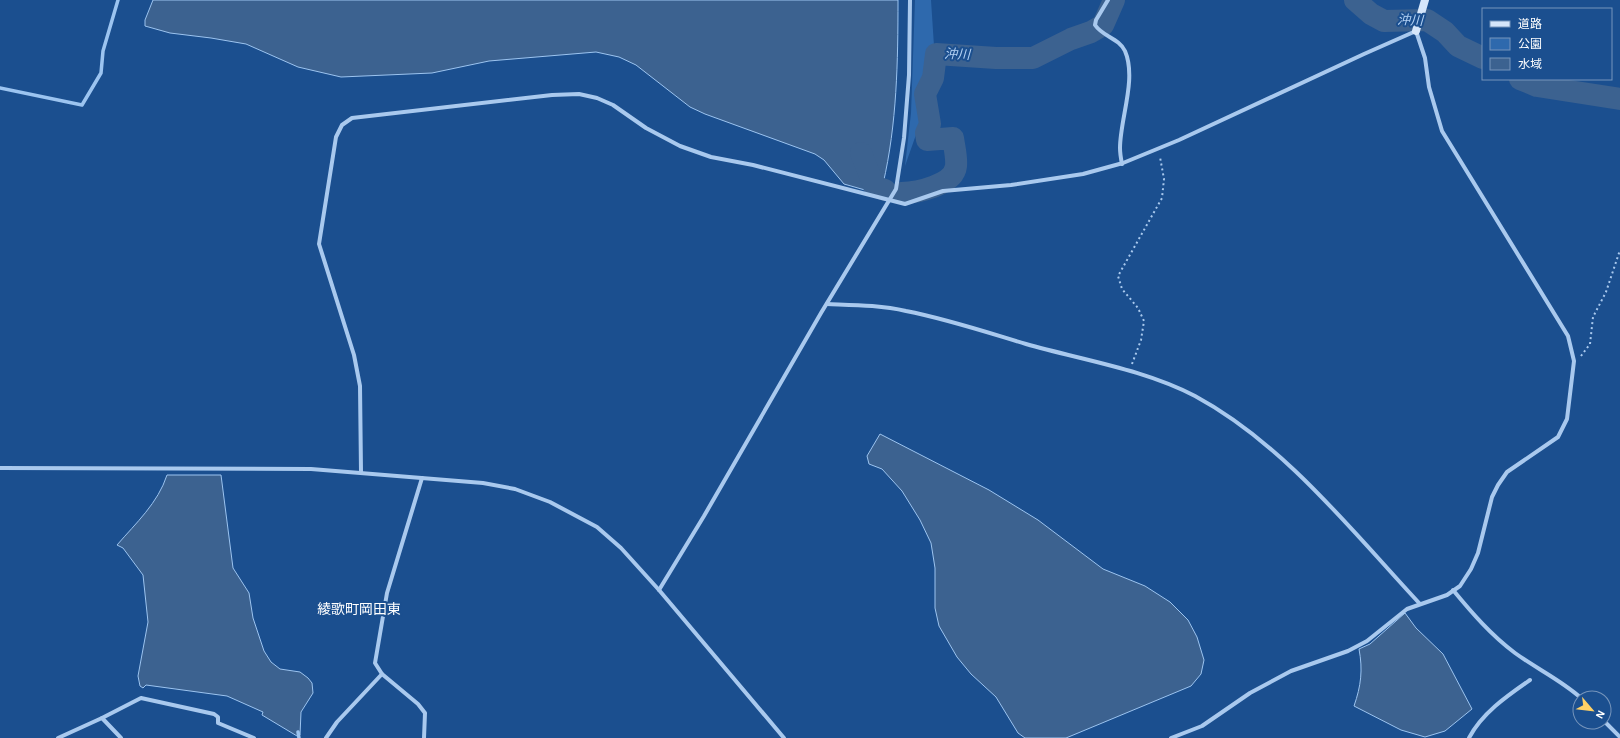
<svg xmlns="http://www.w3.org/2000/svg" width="1620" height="738" viewBox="0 0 1620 738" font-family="'Alegreya Sans','Noto Sans JP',sans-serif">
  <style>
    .green { fill: #2e69ad }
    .water { fill: #3c6290; stroke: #9cc4f0 }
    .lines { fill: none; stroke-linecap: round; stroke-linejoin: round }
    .stream { stroke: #9cc4f0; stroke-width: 3.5 }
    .river { stroke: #3c6290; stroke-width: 22 }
    .path { stroke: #a9c9ee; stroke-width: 2; stroke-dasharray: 2 3; stroke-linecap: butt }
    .street { stroke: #a9c9ee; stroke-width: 4 }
    .secondary { stroke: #d6e6fa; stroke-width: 8 }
    .labels { text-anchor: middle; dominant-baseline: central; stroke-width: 4; stroke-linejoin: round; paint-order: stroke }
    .water-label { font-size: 13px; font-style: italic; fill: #b5d3f5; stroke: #1b4f8f }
    .quarter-label { font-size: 14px; fill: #fff; stroke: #1b4f8f }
  </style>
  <rect width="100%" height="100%" fill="#1b4f8f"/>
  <!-- green -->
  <path class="green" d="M915 0H931L934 46 931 78 923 93 926 114 918 129 905 166 911 113Z"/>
  <!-- water -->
  <g class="water">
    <path d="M153 0H898C898 61 897 124 883 184L868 181 865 190 844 184 824 160 815 154 705 114 690 107 636 65 619 57 596 52 489 61 432 73 341 77 298 67 246 44 211 38 170 33 145 26V20Z"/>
    <path d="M880 434 989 490 1038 520 1103 569 1145 586 1170 602 1188 620 1197 637 1204 660 1201 674 1191 686 1066 738H1025L1018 733 996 697 971 674 957 657 939 626 935 608V568L931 543 920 520 902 491 882 469 869 464 867 456Z"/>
    <path d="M167 475H221L233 568 249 593 253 618 264 651 271 662 280 669 300 672 308 678 312 683 313 693 301 712 300 735 297 736 262 715 263 712 227 696 146 685 143 688 140 686 138 676 148 622 143 575 123 548 117 545C136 523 158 503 167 475Z"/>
    <path d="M1405 613 1416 628 1443 654 1472 709 1445 731 1425 737 1401 730 1354 706C1361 686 1363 670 1359 649L1370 644Z"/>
  </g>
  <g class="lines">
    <!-- stream -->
    <g class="stream">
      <path d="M0 88 82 105 101 73 103 51 118 0"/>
      <path d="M298 732 299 738"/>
    </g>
    <!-- river -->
    <g class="river">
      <path d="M1355 0 1371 14 1384 21 1427 20 1445 32 1458 46 1483 58"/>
      <path d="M1520 79 1537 86 1620 99"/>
      <path d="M861 153 874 186 885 190"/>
      <path d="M901 193C917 193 954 185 956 166 957 157 954 146 953 138L927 140 926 133 930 124 925 94 933 78 936 54 996 58H1033L1071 39 1091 32 1103 25 1114 0"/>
    </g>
    <!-- path -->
    <g class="path">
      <path d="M1581 356 1590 344 1593 317 1606 292 1620 250"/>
      <path d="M1132 364 1141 340 1144 321 1138 308 1122 289 1118 276 1162 198 1164 179 1160 157"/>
    </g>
    <!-- street -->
    <g class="street">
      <path d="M1108 0 1096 20 1095 25C1103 37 1119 38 1125 51 1137 79 1120 119 1120 148 1120 153 1121 159 1122 164"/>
      <path d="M827 304C853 305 880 305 906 311 947 319 986 332 1026 344 1082 360 1143 369 1195 396 1284 444 1352 531 1420 604"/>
      <path d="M0 468 311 469 483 483 515 489 550 502 597 527 621 548 659 590 784 738"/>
      <path d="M361 472 360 386 354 355 319 244 336 137 342 125 352 118 552 95 579 94 597 98 613 105 646 128 680 146 711 157 753 165 905 204 943 191 1011 185 1083 174 1123 163 1179 140 1364 54 1416 31 1425 58 1429 87 1442 131 1568 336 1574 361 1567 419 1558 437 1507 472 1498 485 1492 497 1478 553 1471 569 1460 586 1447 595 1407 609 1367 641 1348 651 1291 671 1250 693 1202 726 1171 738"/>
      <path d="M422 478 387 593 375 663 382 674 418 704 425 713 424 738"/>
      <path d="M659 590 704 516 821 313 896 189 904 138 909 75 910 0"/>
      <path d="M1453 590C1472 613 1491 635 1515 653 1537 669 1561 680 1581 698"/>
      <path d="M102 718 121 738"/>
      <path d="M1604 721 1620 737"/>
      <path d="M58 738 102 718 141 698 214 714 218 717V723L254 738"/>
      <path d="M326 738 337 722 382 674"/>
      <path d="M1469 738C1482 713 1507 696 1530 680"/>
    </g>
    <!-- secondary -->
    <path class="secondary" d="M1416 31 1425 0"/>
  </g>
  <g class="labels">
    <!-- water labels -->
    <g class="water-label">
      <text transform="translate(1410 21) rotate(2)">沖川</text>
      <text transform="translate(957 55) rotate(2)">沖川</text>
    </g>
    <!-- quarter labels -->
    <g class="quarter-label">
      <text x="359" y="610">綾歌町岡田東</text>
    </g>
  </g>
  <!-- legend -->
  <rect x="1482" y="8" width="130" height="72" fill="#1b4f8f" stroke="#7695bc"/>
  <rect x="1490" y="21" width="20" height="6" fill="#d6e6fa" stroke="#7695bc"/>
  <text x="1518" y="28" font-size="12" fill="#ffffff">道路</text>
  <rect x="1490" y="38" width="20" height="12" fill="#2e69ad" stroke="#7695bc"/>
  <text x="1518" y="48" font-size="12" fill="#ffffff">公園</text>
  <rect x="1490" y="58" width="20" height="12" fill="#3c6290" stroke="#7695bc"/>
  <text x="1518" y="68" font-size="12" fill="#ffffff">水域</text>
  <!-- north arrow -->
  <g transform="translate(1592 710) rotate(118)"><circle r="19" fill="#1b4f8f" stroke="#7695bc"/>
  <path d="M0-3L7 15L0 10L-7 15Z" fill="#ffd166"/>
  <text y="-6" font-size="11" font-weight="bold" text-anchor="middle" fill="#ffffff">N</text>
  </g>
</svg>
